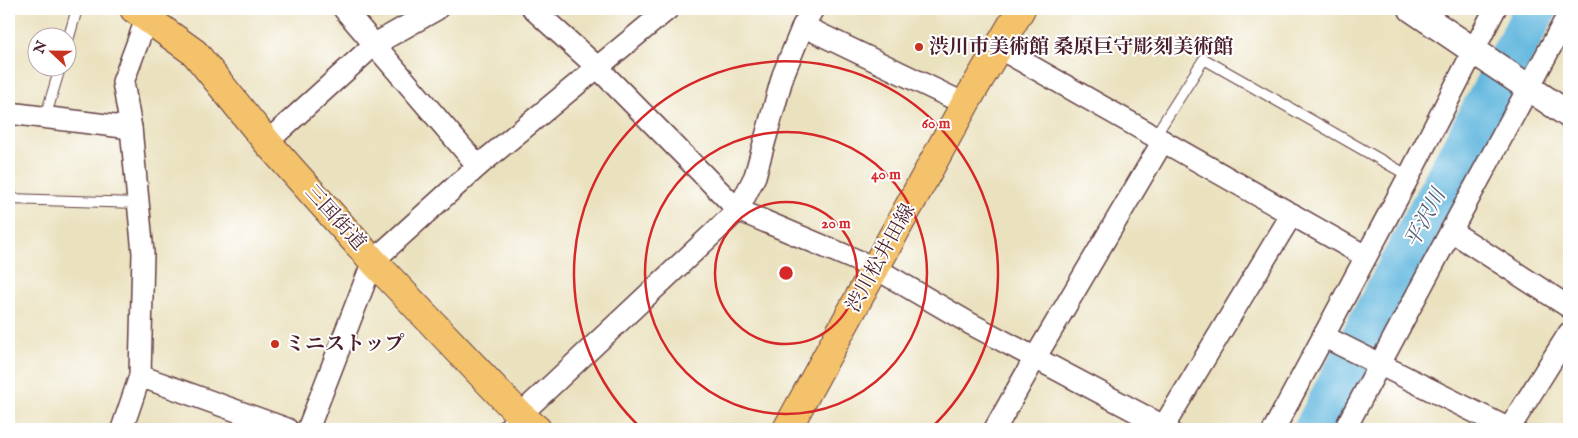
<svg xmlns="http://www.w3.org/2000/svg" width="1578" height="438" viewBox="0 0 1578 438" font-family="'IM FELL English','Noto Serif JP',serif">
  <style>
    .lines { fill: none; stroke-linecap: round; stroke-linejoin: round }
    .river { stroke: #62b7de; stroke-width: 42 }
    .service-casing { stroke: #623c41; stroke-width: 12 }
    .minor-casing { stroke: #623c41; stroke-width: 24 }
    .tertiary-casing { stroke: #623c41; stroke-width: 29 }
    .primary-casing { stroke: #623c41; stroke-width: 30 }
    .service { stroke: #fff; stroke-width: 10 }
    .minor { stroke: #fff; stroke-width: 21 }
    .tertiary { stroke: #fff; stroke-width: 26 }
    .primary { stroke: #f3c26a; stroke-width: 28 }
    .ring { fill: none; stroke: #d62828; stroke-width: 2.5 }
    .poi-dot { fill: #c8321e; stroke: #fff; stroke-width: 2 }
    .labels { text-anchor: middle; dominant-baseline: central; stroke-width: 4; stroke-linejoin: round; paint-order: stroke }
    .poi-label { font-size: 20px; font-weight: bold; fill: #4a1f2b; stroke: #fff; text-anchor: start }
    .street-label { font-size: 20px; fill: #4a1f2b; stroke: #fff }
    .water-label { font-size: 21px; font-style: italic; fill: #545c73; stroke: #fff }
    .centre { fill: #d62828; stroke: #fff; stroke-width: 2.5 }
    .ring-label { font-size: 15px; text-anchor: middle; font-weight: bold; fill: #d62828; stroke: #fff; stroke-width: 4; stroke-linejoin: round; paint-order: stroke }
  </style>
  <rect width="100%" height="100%" fill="#fff"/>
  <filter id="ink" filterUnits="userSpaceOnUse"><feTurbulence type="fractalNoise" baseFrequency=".02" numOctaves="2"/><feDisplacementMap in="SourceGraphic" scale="10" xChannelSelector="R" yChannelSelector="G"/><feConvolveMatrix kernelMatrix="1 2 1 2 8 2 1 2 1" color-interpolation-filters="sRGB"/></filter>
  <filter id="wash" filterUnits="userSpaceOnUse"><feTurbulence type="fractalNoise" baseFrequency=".0096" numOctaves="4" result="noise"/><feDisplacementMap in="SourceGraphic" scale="20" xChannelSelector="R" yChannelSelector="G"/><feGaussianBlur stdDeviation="1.12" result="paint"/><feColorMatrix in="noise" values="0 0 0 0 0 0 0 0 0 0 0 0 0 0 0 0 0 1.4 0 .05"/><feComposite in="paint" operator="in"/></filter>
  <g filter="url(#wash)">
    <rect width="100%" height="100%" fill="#eae1be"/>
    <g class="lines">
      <!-- river -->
      <path class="river" d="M1315 429 1372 318 1536 9"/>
    </g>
  </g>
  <g filter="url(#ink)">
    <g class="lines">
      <defs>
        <g id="service">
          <path d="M68 40 77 9"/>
          <path d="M45 118 60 68"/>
          <path d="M1155 136 1204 59 1409 176"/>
          <path d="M9 199 138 203"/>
        </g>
        <g id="minor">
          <path d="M344 9 478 166"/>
          <path d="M533 9 597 67 738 210 755 176 783 75 803 26 813 9"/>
          <path d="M803 26 965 104"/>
          <path d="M999 48 1365 256"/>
          <path d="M9 113 131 128"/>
          <path d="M267 142 375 44 437 9"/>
          <path d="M1451 231 1569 307"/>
          <path d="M1323 336 1509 429"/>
          <path d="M140 376 287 429"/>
          <path d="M122 429 140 376 143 253 131 128 123 82 150 9"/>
          <path d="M308 429 373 261 478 166 668 9"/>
          <path d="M508 429 520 415 738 210 875 268 971 324 1169 429"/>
          <path d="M995 429 1035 358 1163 141"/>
          <path d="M1162 429 1292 214"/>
          <path d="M1274 429 1409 176 1495 9"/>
          <path d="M1345 429 1451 231 1569 13"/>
          <path d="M1509 429 1569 333"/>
        </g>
        <path id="tertiary" d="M1412 9 1569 115"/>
        <g id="primary">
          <path d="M134 9 195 53 267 142 373 261 520 415 537 429"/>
          <path d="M787 429 965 104 1021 9"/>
        </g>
      </defs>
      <!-- service casing -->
      <use href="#service" class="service-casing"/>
      <!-- minor casing -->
      <use href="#minor" class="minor-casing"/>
      <!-- tertiary casing -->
      <use href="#tertiary" class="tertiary-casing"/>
      <!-- primary casing -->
      <use href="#primary" class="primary-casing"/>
      <!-- service -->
      <use href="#service" class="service"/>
      <!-- minor -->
      <use href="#minor" class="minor"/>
      <!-- tertiary -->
      <use href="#tertiary" class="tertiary"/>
      <!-- primary -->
      <use href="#primary" class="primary"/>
    </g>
  </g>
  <!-- distance rings -->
  <g class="ring">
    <circle cx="786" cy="273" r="71"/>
    <circle cx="786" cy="273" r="141"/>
    <path d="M641 428A212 212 0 1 1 931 428"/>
  </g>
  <!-- markers -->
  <g class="poi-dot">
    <circle cx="919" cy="47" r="5"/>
    <circle cx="275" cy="344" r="5"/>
  </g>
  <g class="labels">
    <!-- poi labels -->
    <g class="poi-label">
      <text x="929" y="47">渋川市美術館 桑原巨守彫刻美術館</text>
      <text x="285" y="344">ミニストップ</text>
    </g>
    <!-- street labels -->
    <g class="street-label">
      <text transform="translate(335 218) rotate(48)">三国街道</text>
      <text transform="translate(881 258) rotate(-61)">渋川松井田線</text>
    </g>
    <!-- water labels -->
    <g class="water-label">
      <text transform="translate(1426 219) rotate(-62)">平沢川</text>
    </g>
  </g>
  <circle cx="786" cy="273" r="8" class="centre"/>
  <g class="ring-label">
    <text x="936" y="128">60 m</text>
    <text x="886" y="179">40 m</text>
    <text x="836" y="228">20 m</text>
  </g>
  <!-- margin -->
  <rect width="1578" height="438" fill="none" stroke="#fff" stroke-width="30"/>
  <!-- north arrow -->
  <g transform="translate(52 52) rotate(292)"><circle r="24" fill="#ffffff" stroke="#b7a5aa"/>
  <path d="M0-4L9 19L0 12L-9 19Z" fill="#c8321e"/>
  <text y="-8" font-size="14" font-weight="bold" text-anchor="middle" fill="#4a1f2b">N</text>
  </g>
</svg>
